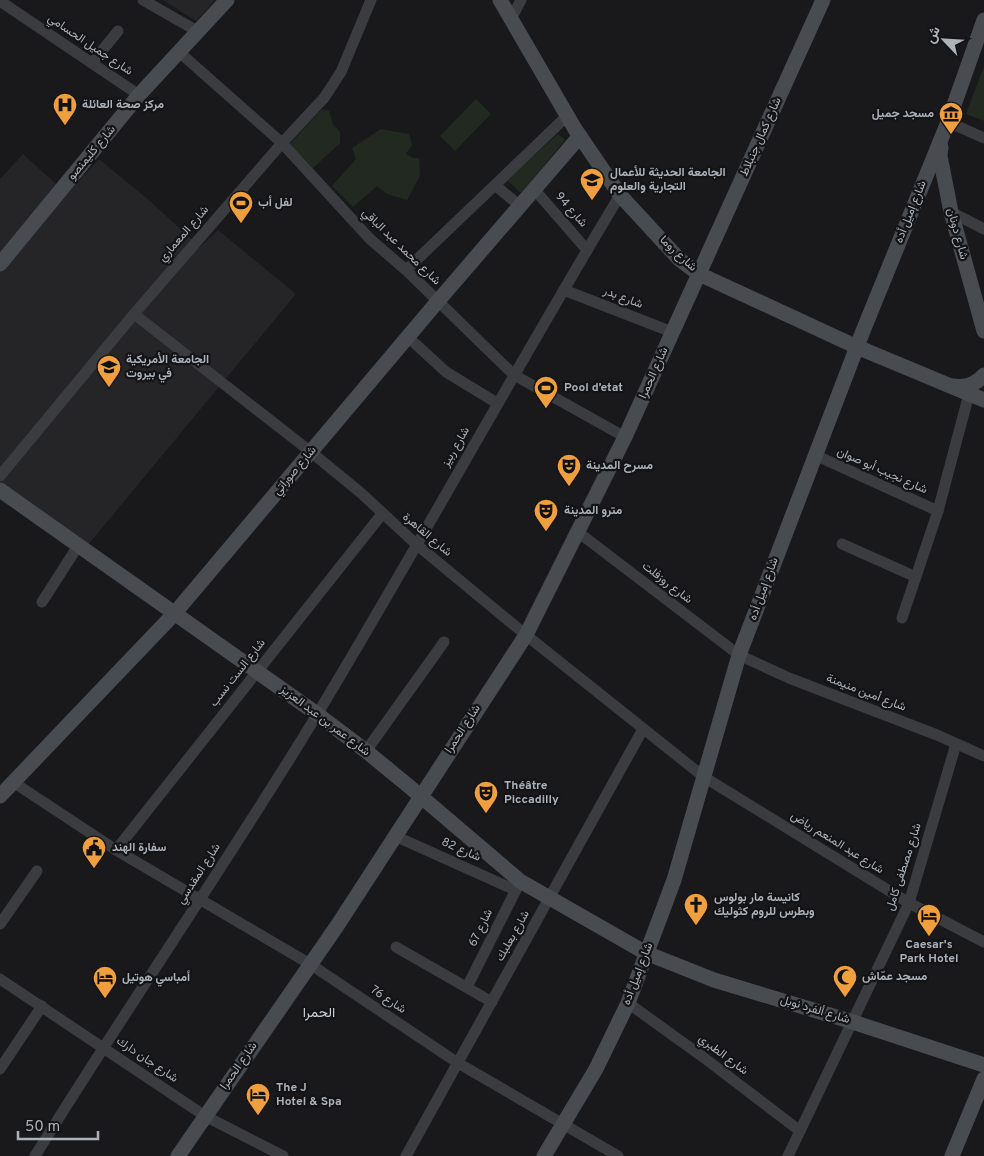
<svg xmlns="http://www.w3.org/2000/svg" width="984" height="1156" viewBox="0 0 984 1156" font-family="Overpass,Vazirmatn,sans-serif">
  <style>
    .built { fill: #252528 }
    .green { fill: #212921 }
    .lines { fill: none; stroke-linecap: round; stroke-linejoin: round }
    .street { stroke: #3a3c40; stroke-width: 11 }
    .secondary { stroke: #484b50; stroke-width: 15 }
    .labels { text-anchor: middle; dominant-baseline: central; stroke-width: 4.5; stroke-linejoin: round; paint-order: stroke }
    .street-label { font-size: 12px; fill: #acb2ba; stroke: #141416 }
    .poi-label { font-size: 12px; font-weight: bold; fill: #acb2ba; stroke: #141416; text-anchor: start }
    .neighbourhood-label { font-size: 14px; fill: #cdd0d6; stroke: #141416 }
  </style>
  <rect width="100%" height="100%" fill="#19191b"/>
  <!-- built -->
  <g class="built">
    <path d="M163 0H215L196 21Z"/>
    <path d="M23 154 67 194 99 159 150 201 200 247 218 230 296 294 87 546 0 481V179Z"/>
  </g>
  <!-- green -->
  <g class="green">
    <path d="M984 66V121L966 114Z"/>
    <path d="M476 99 491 114 455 151 440 136Z"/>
    <path d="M322 109 329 111 333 124 340 132V143L313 168 290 144Z"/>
    <path d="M381 129 409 134 412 145 406 154 413 158H419L420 176 407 200 387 194 377 186 353 207 332 186 356 159 352 148Z"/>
    <path d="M558 134 565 140 521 193 507 180Z"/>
  </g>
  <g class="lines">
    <!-- street -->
    <g class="street">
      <path d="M143 0 197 31"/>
      <path d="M0 1 139 95"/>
      <path d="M511 19 521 0"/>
      <path d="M178 51 282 143 370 239 406 270 514 375 625 437"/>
      <path d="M92 63 118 31"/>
      <path d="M948 122 984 138"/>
      <path d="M495 185 520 206"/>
      <path d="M534 189 587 250"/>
      <path d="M951 212 984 229"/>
      <path d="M406 270 567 116"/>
      <path d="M564 290 672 332"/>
      <path d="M134 314 311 452 361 493 416 544 526 635 704 777 909 903 984 942"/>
      <path d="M408 337 446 372 497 403"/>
      <path d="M815 455 938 511"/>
      <path d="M0 476 134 314 282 143 324 98 341 72 371 0"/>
      <path d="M578 532 739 655 789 678 937 735 984 756"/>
      <path d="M842 544 916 577"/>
      <path d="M42 602 78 546"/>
      <path d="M902 618 938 511 969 394"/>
      <path d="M366 751 444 642"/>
      <path d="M13 782 116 850 310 964 458 1063 618 1156"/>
      <path d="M395 836 515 890"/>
      <path d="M116 850 382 514"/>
      <path d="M0 924 37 871"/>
      <path d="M396 947 492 1002"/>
      <path d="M0 979 205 1116 283 1156"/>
      <path d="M467 987 519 884"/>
      <path d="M628 1003 703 1057 800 1131"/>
      <path d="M0 1069 42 1006"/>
      <path d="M35 1156C127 1007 227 863 318 713 421 542 517 366 620 195"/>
      <path d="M406 1156 643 729"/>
      <path d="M788 1156 909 903 956 744"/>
    </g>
    <!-- secondary -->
    <g class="secondary">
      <path d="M500 0 575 129 620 195 679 259 699 274 857 347 984 400"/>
      <path d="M941 147 940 156 951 212 984 331"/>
      <path d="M0 264 139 95 227 0"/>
      <path d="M953 386C965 388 976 384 984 375"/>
      <path d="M0 490 317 714 366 751 411 788 520 881 646 953 714 980 853 1022 984 1065"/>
      <path d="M0 796 174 614 438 301 580 136"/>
      <path d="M178 1156 337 926 526 635 625 437 823 0"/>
      <path d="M544 1156 596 1069 628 1003 674 880 739 655 863 331 948 122 984 20"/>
      <path d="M952 1156 984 1079"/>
    </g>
  </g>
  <!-- icons -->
  <defs>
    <symbol id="hospital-pin" viewBox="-11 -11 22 30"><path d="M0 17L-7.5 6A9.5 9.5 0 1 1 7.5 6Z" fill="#ef9f3d" stroke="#141416"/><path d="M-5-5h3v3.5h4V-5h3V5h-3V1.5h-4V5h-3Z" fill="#111"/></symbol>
    <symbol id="museum-pin" viewBox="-11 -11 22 30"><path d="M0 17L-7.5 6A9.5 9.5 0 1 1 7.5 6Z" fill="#ef9f3d" stroke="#141416"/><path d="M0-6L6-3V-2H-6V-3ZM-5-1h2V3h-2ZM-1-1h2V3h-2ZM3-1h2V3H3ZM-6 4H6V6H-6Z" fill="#111"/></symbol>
    <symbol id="university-pin" viewBox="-11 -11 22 30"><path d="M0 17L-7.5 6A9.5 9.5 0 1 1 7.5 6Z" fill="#ef9f3d" stroke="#141416"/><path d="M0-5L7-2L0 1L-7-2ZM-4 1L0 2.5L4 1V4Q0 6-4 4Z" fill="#111"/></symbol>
    <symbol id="stadium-pin" viewBox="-11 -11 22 30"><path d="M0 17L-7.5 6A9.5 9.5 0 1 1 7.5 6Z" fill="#ef9f3d" stroke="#141416"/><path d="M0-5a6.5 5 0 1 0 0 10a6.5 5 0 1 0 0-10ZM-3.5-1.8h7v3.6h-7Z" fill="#111"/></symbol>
    <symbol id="theatre-pin" viewBox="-11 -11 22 30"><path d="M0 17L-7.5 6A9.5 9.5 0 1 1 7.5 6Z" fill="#ef9f3d" stroke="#141416"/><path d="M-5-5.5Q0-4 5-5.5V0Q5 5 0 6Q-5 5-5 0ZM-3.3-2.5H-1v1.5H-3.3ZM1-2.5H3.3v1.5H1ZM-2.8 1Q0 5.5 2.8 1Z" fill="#111"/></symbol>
    <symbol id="civic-pin" viewBox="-11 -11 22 30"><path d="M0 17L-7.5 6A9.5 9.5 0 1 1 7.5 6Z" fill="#ef9f3d" stroke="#141416"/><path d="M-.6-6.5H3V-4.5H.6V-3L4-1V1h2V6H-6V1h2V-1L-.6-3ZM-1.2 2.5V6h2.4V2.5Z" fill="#111"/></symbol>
    <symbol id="church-pin" viewBox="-11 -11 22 30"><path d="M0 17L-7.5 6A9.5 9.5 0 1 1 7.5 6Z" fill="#ef9f3d" stroke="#141416"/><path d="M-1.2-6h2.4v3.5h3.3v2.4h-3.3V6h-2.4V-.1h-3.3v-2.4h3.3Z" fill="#111"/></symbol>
    <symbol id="hotel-pin" viewBox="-11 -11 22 30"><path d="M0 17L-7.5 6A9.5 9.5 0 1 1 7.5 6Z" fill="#ef9f3d" stroke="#141416"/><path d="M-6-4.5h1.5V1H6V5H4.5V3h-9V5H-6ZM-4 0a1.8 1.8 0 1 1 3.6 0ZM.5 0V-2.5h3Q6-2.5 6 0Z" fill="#111"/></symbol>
    <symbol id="mosque-pin" viewBox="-11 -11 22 30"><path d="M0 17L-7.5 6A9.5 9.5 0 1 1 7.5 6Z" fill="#ef9f3d" stroke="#141416"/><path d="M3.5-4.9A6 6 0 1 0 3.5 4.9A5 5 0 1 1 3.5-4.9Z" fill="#111"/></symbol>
  </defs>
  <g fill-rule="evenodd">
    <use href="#hospital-pin" x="51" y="91" width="28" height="38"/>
    <use href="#museum-pin" x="937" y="100" width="28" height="38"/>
    <use href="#university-pin" x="578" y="166" width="28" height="38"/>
    <use href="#stadium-pin" x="227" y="189" width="28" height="38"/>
    <use href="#university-pin" x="95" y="353" width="28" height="38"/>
    <use href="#stadium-pin" x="532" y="374" width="28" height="38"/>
    <use href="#theatre-pin" x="555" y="452" width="28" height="38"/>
    <use href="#theatre-pin" x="532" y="497" width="28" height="38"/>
    <use href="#theatre-pin" x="472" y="779" width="28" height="38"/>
    <use href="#civic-pin" x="80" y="834" width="28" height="38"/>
    <use href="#church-pin" x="682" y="891" width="28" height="38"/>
    <use href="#hotel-pin" x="915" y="902" width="28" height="38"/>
    <use href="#mosque-pin" x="831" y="963" width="28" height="38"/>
    <use href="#hotel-pin" x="91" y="964" width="28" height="38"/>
    <use href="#hotel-pin" x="244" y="1081" width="28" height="38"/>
  </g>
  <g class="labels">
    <!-- street labels -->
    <g class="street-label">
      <text transform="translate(90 45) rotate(34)">شارع جميل الحسامي</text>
      <text transform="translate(761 137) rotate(-66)">شارع كمال جنبلاط</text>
      <text transform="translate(92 153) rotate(-50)">شارع كليمنصو</text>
      <text transform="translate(571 210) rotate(49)">شارع 94</text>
      <text transform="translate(911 212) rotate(-68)">شارع إميل أده</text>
      <text transform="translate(184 234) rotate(-49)">شارع المعماري</text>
      <text transform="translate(957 234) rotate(75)">شارع دونان</text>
      <text transform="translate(401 247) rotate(44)">شارع محمد عبد الباقي</text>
      <text transform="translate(678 254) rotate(43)">شارع روما</text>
      <text transform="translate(623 298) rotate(21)">شارع بدر</text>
      <text transform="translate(654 373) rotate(-66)">شارع الحمرا</text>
      <text transform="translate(456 447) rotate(-60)">شارع ربيز</text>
      <text transform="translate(295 471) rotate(-50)">شارع صوراتي</text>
      <text transform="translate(882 471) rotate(24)">شارع نجيب أبو صوان</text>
      <text transform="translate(427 535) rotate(40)">شارع القاهرة</text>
      <text transform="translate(667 583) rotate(38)">شارع روزفلت</text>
      <text transform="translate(764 589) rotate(-70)">شارع إميل أده</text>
      <text transform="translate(238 673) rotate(-52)">شارع الست نسب</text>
      <text transform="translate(866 693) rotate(21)">شارع أمين منيمنة</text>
      <text transform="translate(325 721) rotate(37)">شارع عمر بن عبد العزيز</text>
      <text transform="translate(463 729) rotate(-57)">شارع الحمرا</text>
      <text transform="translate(837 843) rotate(32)">شارع عبد المنعم رياض</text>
      <text transform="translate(461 850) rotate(24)">شارع 82</text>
      <text transform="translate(904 867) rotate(-72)">شارع مصطفى كامل</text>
      <text transform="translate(199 874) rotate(-57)">شارع المقدسي</text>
      <text transform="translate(481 928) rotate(-64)">شارع 67</text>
      <text transform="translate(513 936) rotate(-61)">شارع بعلبك</text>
      <text transform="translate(638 974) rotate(-69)">شارع إميل أده</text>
      <text transform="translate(388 1000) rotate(34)">شارع 76</text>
      <text transform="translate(815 1010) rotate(17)">شارع ألفرد نوبل</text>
      <text transform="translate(723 1055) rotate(37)">شارع الطبري</text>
      <text transform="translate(147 1060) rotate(34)">شارع جان دارك</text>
      <text transform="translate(239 1066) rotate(-55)">شارع الحمرا</text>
    </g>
    <!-- poi labels -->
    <g class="poi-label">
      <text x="82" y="105">مركز صحة العائلة</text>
      <text x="934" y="114" text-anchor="end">مسجد جميل</text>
      <text x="610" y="173">الجامعة الحديثة للأعمال<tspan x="610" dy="14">التجارية والعلوم</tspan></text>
      <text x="258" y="203">لفل أب</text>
      <text x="126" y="360">الجامعة الأمريكية<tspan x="126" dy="14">في بيروت</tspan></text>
      <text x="564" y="388">Pool d’etat</text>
      <text x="586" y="466">مسرح المدينة</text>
      <text x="564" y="511">مترو المدينة</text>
      <text x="504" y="786">Théâtre<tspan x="504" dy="14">Piccadilly</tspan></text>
      <text x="112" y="848">سفارة الهند</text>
      <text x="714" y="898">كانيسة مار بولوس<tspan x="714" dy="14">وبطرس للروم كثوليك</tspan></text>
      <text x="929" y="945" text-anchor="middle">Caesar's<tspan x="929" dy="14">Park Hotel</tspan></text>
      <text x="862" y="977">مسجد عمّاش</text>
      <text x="122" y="978">أمباسي هوتيل</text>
      <text x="276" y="1088">The J<tspan x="276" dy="14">Hotel &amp; Spa</tspan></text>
    </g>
    <!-- neighbourhood labels -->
    <g class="neighbourhood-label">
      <text x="319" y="1013">الحمرا</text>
    </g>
  </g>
  <!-- north arrow -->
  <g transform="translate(944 40) rotate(295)" stroke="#141416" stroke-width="4" paint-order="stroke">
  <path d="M0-4L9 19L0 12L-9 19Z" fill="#acb2ba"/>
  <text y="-8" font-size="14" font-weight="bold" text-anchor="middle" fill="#acb2ba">ش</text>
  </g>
  <!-- scale -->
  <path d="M18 1131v8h80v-8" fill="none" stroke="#acb2ba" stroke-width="2.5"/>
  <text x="25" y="1131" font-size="15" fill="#acb2ba" stroke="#141416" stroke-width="4" paint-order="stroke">50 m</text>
</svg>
